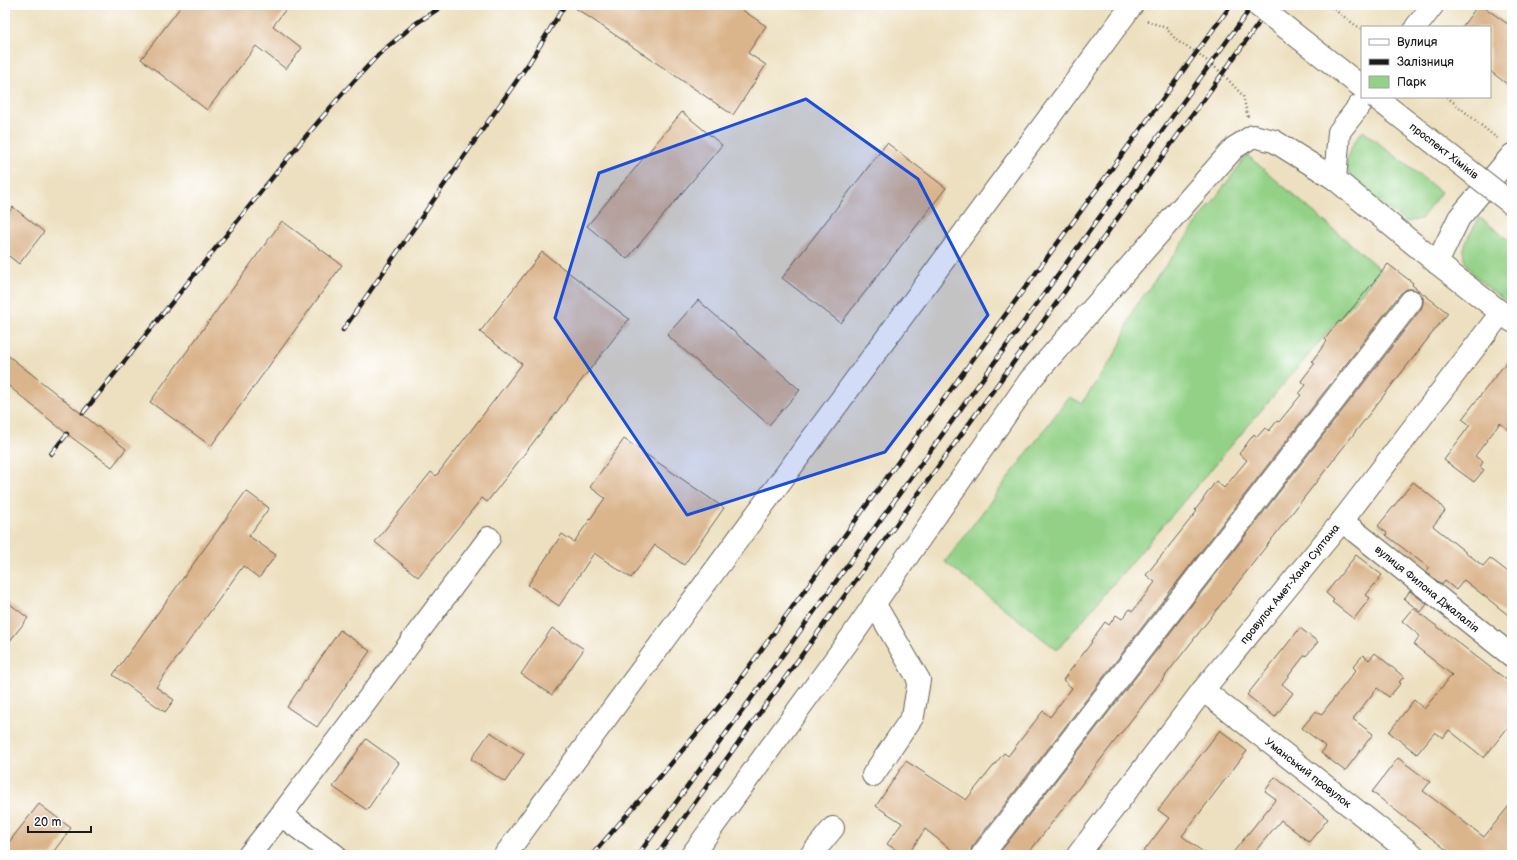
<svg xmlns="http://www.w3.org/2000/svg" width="1517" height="860" viewBox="0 0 1517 860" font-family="'Balsamiq Sans',sans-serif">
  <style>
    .green { fill: #93d187; stroke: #587652 }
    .building { fill: #dab48b }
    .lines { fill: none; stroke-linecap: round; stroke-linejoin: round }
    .minor-casing { stroke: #656155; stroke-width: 24 }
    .path { stroke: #656155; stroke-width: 2.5; stroke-dasharray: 1 3; stroke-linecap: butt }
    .minor { stroke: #fff; stroke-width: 22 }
    .rail-casing { stroke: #1c1c1c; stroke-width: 4.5 }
    .rail { stroke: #fff; stroke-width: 3; stroke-dasharray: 9; stroke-linecap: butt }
    .major-bridge-casing { stroke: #656155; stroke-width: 24; stroke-linecap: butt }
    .major-bridge { stroke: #fff; stroke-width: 22 }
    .marked { fill: #1d4ed8; fill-opacity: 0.2; stroke: #1d4ed8; stroke-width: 3; stroke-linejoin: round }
    .labels { text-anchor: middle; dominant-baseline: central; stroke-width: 3; stroke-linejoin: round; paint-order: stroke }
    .street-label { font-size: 11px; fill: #1c1c1c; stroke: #fff }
  </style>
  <rect width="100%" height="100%" fill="#fff"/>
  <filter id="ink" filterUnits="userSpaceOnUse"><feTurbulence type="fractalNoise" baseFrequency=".025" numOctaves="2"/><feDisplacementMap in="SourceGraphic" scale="8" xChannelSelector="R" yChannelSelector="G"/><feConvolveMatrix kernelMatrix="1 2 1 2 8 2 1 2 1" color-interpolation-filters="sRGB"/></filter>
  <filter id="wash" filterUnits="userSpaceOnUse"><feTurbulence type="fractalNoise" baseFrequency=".012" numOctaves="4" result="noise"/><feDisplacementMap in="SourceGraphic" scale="16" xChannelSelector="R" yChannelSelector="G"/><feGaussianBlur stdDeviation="0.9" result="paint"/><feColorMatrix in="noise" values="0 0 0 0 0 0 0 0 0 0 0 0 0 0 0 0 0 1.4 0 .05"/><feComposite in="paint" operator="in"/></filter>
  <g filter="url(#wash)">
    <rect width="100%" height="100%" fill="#ede0c0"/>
    <!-- green -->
    <g class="green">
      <path d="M1363 131 1441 192 1421 219 1406 222C1393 212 1353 186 1348 172 1343 159 1354 140 1363 131Z"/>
      <path d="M1247 155 1381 270 1057 650 945 562 1069 397 1082 403 1119 348 1133 310Z"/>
      <path d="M1479 218 1485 221 1512 243V306C1498 295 1458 270 1464 249 1466 239 1474 228 1479 218Z"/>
    </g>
    <g id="blocks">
      <!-- building -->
      <g class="building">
        <path d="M182 5H289L273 26 302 48 286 69 256 46 207 110 141 59Z"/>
        <path d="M571 5H735L766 26 748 53 766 65 733 115Z"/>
        <path d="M1478 5H1481L1512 27V88L1490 71V27H1462Z"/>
        <path d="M682 112 722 145 627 259 587 226Z"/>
        <path d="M887 143 946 188 841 323 782 278Z"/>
        <path d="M13 207 44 232 19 264 5 253V217Z"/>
        <path d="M282 221 342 265 211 446 150 402Z"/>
        <path d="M542 252 629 319 487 502 482 498 418 577 375 542 431 472 436 476 522 364 480 332Z"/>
        <path d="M1388 264 1413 283 1412 285 1448 313 1176 662 1027 855H998L1421 309 1423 303V297L1418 291 1412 289H1407L1401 293 972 847 970 855H958L925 829 908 855H904L887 844 902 823 876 806 906 761 966 800 1004 753 1008 756 1043 711 1050 717 1072 688 1063 680 1092 642 1091 641 1105 622 1109 625 1116 615 1122 619 1130 609 1133 611 1155 582 1146 575 1197 511 1195 510 1204 499H1203L1216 481 1224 488 1247 460 1239 454 1254 434 1257 437 1265 428 1269 431 1277 421 1279 422 1301 395 1299 394 1306 385 1301 381 1315 363 1312 361 1327 341 1325 339 1339 321 1341 322Z"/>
        <path d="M698 300 800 390 769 425 667 335Z"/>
        <path d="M5 353 126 449 112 467 67 434 5 383Z"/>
        <path d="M1512 355V432L1500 423 1475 456 1483 462 1480 467 1484 470 1474 482 1444 460 1470 425 1462 419Z"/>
        <path d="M624 439 724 508 684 565 655 545 631 578 594 553 559 606 528 585 562 534 574 542 605 498 590 487Z"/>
        <path d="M1413 482 1438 502 1445 511 1433 526 1483 566 1490 558 1512 575V618L1464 580 1456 590 1445 581 1442 585 1426 572 1429 568 1386 535 1387 533 1378 526Z"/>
        <path d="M246 491 269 508 249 536 276 555 259 578 243 566 156 687 174 700 165 712 113 675Z"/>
        <path d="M1356 555 1382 575 1366 595 1370 598 1354 619 1332 602 1334 600 1326 593Z"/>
        <path d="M1410 591 1427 604 1421 612 1404 599Z"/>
        <path d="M5 600 28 618 5 647Z"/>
        <path d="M1413 608 1512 684V722L1484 758 1449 730 1443 738 1435 732 1417 754 1389 732 1414 700 1424 709 1452 675 1414 645 1420 636 1402 621Z"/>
        <path d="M552 628 584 649 552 695 521 674Z"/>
        <path d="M1300 628 1318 642 1306 656 1305 655 1282 684 1293 693 1275 717 1247 695Z"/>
        <path d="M340 630 370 651 317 727 287 707Z"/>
        <path d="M1375 653 1404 677 1399 682 1401 683 1389 697 1377 688 1353 719 1373 734 1345 771 1321 753 1326 747 1302 728 1316 711 1321 715 1356 670 1353 667 1363 655 1369 660Z"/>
        <path d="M1220 730 1247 751 1182 836 1207 855H1141L1169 818 1158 810Z"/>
        <path d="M490 732 524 754 505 782 471 759Z"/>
        <path d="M366 739 399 763 367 810 333 787Z"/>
        <path d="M1398 758 1430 782 1423 791 1484 837 1512 802V855H1453L1372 792Z"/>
        <path d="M1275 777 1328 819 1309 842 1281 820 1252 855H1231L1276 799 1265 791Z"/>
        <path d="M39 804 71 828 51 855H5V847Z"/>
      </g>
    </g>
  </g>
  <g filter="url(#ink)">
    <use href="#blocks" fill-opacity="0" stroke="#656155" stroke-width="1"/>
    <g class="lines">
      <defs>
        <g id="minor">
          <path d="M1416 27 1433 5"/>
          <path d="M1335 179 1339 132 1366 97"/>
          <path d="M1437 263 1459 218 1512 155"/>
          <path d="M1342 521 1512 656"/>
          <path d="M1203 690 1413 855"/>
          <path d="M873 775 913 716 919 680 874 603"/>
          <path d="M281 815 489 538"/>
          <path d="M249 855 281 815 335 855"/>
          <path d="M505 855 1132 5"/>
          <path d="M692 855 852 636 1030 380 1234 148 1253 136 1274 141 1335 179 1437 263 1512 321"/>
          <path d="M811 855 833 828"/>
          <path d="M982 855 1411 301"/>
          <path d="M1078 855 1203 690 1342 521 1501 313"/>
        </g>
      </defs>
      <!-- minor casing -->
      <use href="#minor" class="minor-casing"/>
      <!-- path -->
      <g class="path">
        <path d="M1328 5 1362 30"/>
        <path d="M1147 21 1166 28 1177 41 1196 52 1222 73 1243 96 1248 117"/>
        <path d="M1447 97 1499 140"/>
      </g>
      <!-- minor -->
      <use href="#minor" class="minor"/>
      <defs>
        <g id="rail">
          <path d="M343 330 529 63 565 5"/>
          <path d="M83 413 301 142 343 93 379 54 415 24 444 5"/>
          <path d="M51 454 67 434"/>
          <path d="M592 855 659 778 724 701 1231 5"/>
          <path d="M638 855 1253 5"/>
          <path d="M657 855 1272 5"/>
        </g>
      </defs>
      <!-- rail casing -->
      <use href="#rail" class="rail-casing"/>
      <!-- rail -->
      <use href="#rail" class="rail"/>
      <defs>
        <g id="major-bridge">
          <path d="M1257 5 1362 87"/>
          <path d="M1375 97 1512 204"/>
        </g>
      </defs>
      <!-- major-bridge casing -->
      <use href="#major-bridge" class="major-bridge-casing"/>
      <!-- major-bridge -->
      <use href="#major-bridge" class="major-bridge"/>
    </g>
  </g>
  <!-- marked area -->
  <path class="marked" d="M806 99 918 179 988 315 885 452 687 515 555 318 599 173Z"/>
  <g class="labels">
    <!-- street labels -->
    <g class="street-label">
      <text transform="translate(1444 151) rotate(38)">проспект Хіміків</text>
      <text transform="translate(1290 584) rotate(-51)">провулок Амет-Хана Султана</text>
      <text transform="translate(1427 589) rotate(39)">вулиця Филона Джалалія</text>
      <text transform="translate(1308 773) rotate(38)">Уманський провулок</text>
    </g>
  </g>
  <!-- margin -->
  <rect width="1517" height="860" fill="none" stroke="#fff" stroke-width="20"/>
  <!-- legend -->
  <rect x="1361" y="26" width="130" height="72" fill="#ffffff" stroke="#a4a4a4"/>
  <rect x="1369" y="39" width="20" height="6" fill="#ffffff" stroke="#a4a4a4"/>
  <text x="1397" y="46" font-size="12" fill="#1c1c1c">Вулиця</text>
  <rect x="1369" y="59" width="20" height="6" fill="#1c1c1c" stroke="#a4a4a4"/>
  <text x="1397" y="66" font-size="12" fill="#1c1c1c">Залізниця</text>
  <rect x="1369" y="76" width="20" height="12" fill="#93d187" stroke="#a4a4a4"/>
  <text x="1397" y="86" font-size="12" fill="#1c1c1c">Парк</text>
  <!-- scale -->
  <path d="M28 826v6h63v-6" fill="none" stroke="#1c1c1c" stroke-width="2"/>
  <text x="34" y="826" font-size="12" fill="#1c1c1c" stroke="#ffffff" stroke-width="3" paint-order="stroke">20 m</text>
</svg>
